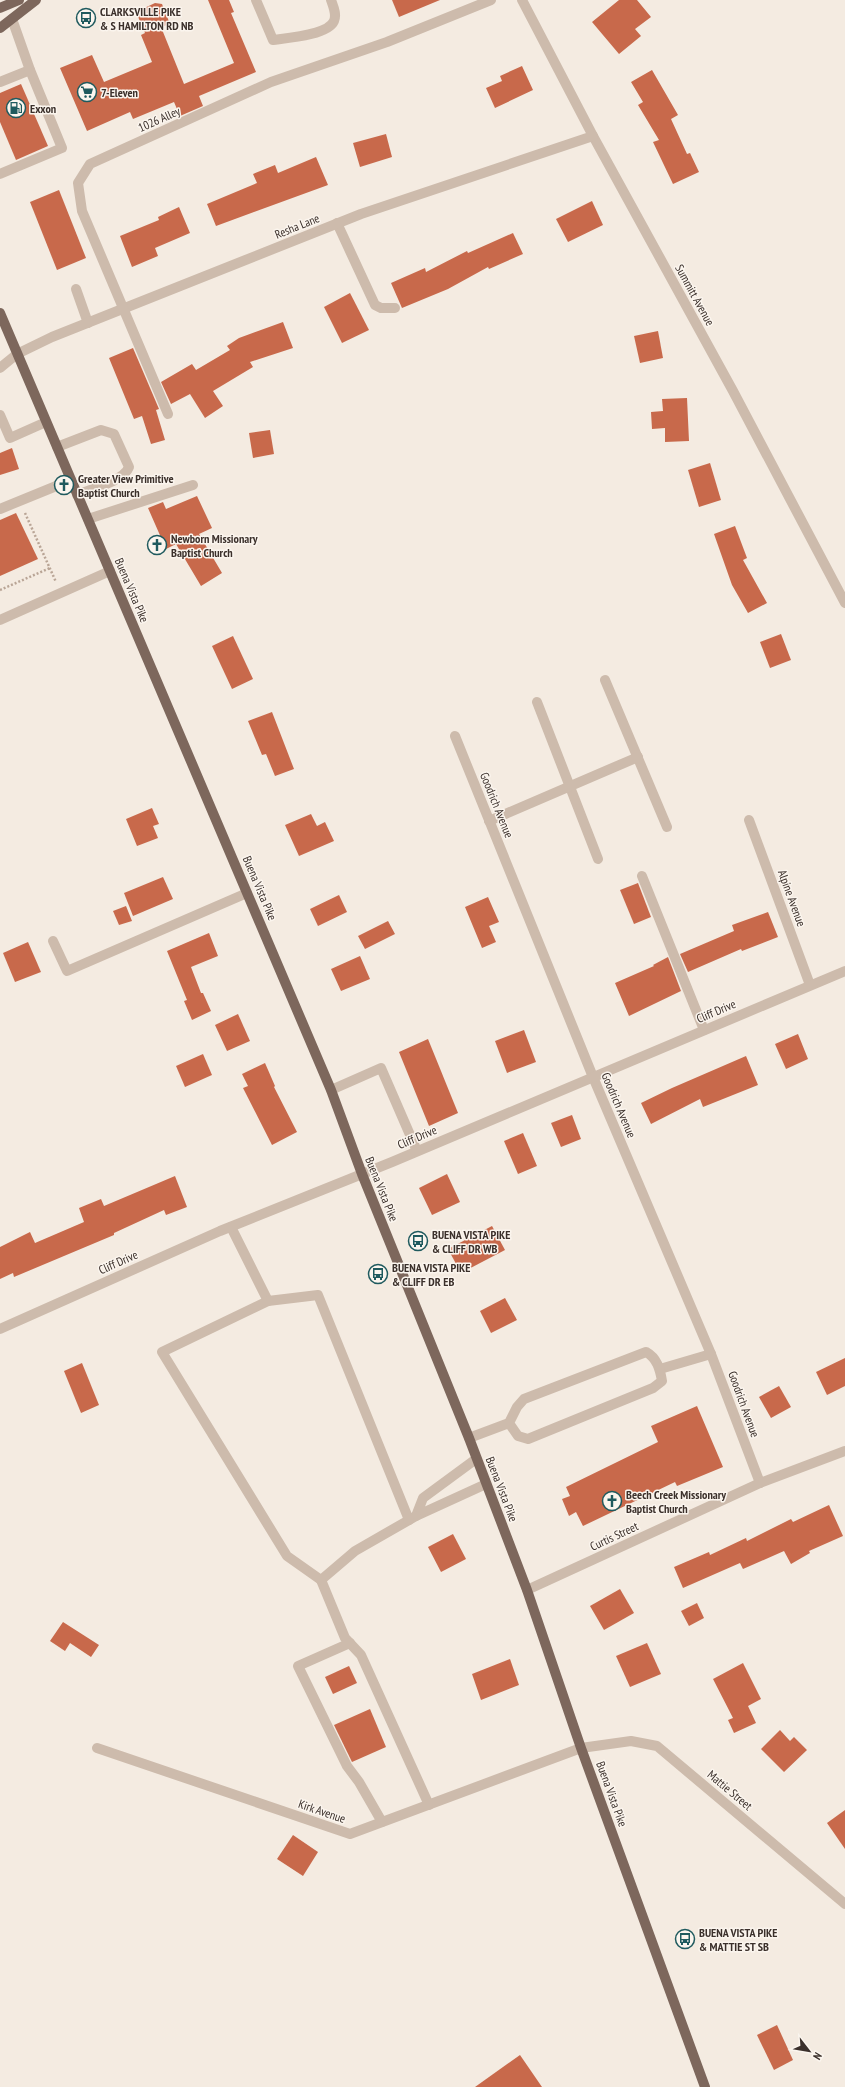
<svg xmlns="http://www.w3.org/2000/svg" width="845" height="2087" viewBox="0 0 845 2087" font-family="'PT Sans Narrow',sans-serif">
  <style>
    .building { fill: #c8694b }
    .lines { fill: none; stroke-linecap: round; stroke-linejoin: round }
    .path { stroke: #b9a596; stroke-width: 2.5; stroke-dasharray: 2 2; stroke-linecap: butt }
    .minor { stroke: #cdbbac; stroke-width: 10 }
    .major { stroke: #7d675c; stroke-width: 10 }
    .labels { text-anchor: middle; dominant-baseline: central; stroke-width: 3; stroke-linejoin: round; paint-order: stroke }
    .poi-label { font-size: 12px; font-weight: bold; fill: #3b302b; stroke: #fbf5ee; text-anchor: start }
    .street-label { font-size: 12px; fill: #3b302b; stroke: #fbf5ee }
  </style>
  <rect width="100%" height="100%" fill="#f4ebe1"/>
  <!-- building -->
  <g class="building">
    <path d="M208 0H229L234 12 231 13 256 72 199 96 203 106 180 116 174 102 133 119 130 112 87 131 60 68 92 55 104 82 152 62 141 35 145 33 136 12 155 3 162 4 170 24 161 27 184 84 234 63Z"/>
    <path d="M392 0H440L399 17Z"/>
    <path d="M619 0H637L651 17 635 29 641 36 619 54 592 22Z"/>
    <path d="M522 66 533 90 495 108 486 88 502 81 500 76Z"/>
    <path d="M652 70 678 115 671 119 687 154 690 153 699 172 673 184 653 142 659 140 638 105 643 102 631 82Z"/>
    <path d="M21 84 48 146 16 160 0 122V93Z"/>
    <path d="M386 134 392 157 360 167 353 143Z"/>
    <path d="M316 157 328 185 216 226 207 204 257 183 253 174 275 165 278 173Z"/>
    <path d="M59 190 86 258 57 270 30 202Z"/>
    <path d="M592 201 603 225 568 242 556 219Z"/>
    <path d="M179 207 190 233 155 248 158 256 132 267 120 236 159 220 158 217Z"/>
    <path d="M513 233 523 254 489 269 488 267 448 289 402 308 391 283 425 268 426 272 467 251 468 253Z"/>
    <path d="M350 293 369 330 342 343 324 307Z"/>
    <path d="M283 322 293 348 250 362 253 367 213 391 223 406 205 418 190 394 171 404 161 382 192 364 196 370 230 350 227 346 239 338Z"/>
    <path d="M658 331 663 358 640 363 634 336Z"/>
    <path d="M133 348 159 409 156 410 165 440 151 444 142 416 134 419 109 358Z"/>
    <path d="M687 398 689 441 665 442V428L652 429 651 412 663 411 662 399Z"/>
    <path d="M270 430 274 454 253 458 249 433Z"/>
    <path d="M12 448 19 469 0 475V453Z"/>
    <path d="M710 463 721 500 699 507 688 470Z"/>
    <path d="M197 496 212 528 199 534 222 573 201 586 176 544 166 549 148 508 163 502 166 509Z"/>
    <path d="M16 513 38 559 0 576V520Z"/>
    <path d="M735 526 747 558 743 560 767 603 748 613 732 585 714 534Z"/>
    <path d="M781 634 791 660 770 668 760 642Z"/>
    <path d="M233 636 253 679 232 689 212 646Z"/>
    <path d="M272 712 294 769 275 776 266 754 262 755 248 721Z"/>
    <path d="M152 808 159 824 153 826 158 838 137 846 126 819Z"/>
    <path d="M311 814 317 826 325 822 334 841 299 856 285 825Z"/>
    <path d="M163 877 173 899 133 916 124 893Z"/>
    <path d="M638 883 651 917 634 924 620 890Z"/>
    <path d="M339 895 347 912 318 926 310 909Z"/>
    <path d="M488 897 499 922 489 926 496 942 482 948 465 907Z"/>
    <path d="M126 906 132 921 119 925 113 911Z"/>
    <path d="M768 912 778 937 742 951 741 949 688 972 680 954 734 931 732 925Z"/>
    <path d="M388 921 395 934 365 949 358 936Z"/>
    <path d="M209 933 218 956 191 967 201 993H203L211 1011 192 1020 184 1001 187 1000 167 951Z"/>
    <path d="M28 942 41 972 15 982 3 953Z"/>
    <path d="M360 956 370 979 341 991 331 969Z"/>
    <path d="M668 957 681 991 629 1016 615 983 654 966 653 965Z"/>
    <path d="M238 1014 250 1041 227 1051 215 1025Z"/>
    <path d="M524 1030 536 1062 507 1073 495 1041Z"/>
    <path d="M798 1034 808 1059 786 1069 775 1044Z"/>
    <path d="M428 1039 458 1113 429 1126 399 1052Z"/>
    <path d="M203 1054 212 1075 185 1087 176 1066Z"/>
    <path d="M746 1056 758 1085 703 1107 700 1099 651 1124 641 1103 672 1088Z"/>
    <path d="M265 1063 275 1086 274 1087 297 1132 272 1145 243 1088 248 1086 242 1074Z"/>
    <path d="M572 1115 581 1139 561 1147 551 1123Z"/>
    <path d="M523 1133 537 1166 518 1174 504 1141Z"/>
    <path d="M447 1174 460 1202 432 1215 419 1188Z"/>
    <path d="M175 1176 187 1207 166 1215 164 1210 114 1233V1235L14 1277 13 1273 0 1279V1247L30 1232 35 1243 84 1222 79 1208 101 1199 104 1206Z"/>
    <path d="M492 1226 505 1250 461 1273 448 1249Z"/>
    <path d="M505 1298 517 1320 491 1333 480 1311Z"/>
    <path d="M845 1358V1386L827 1395 816 1372Z"/>
    <path d="M82 1363 99 1405 81 1413 64 1371Z"/>
    <path d="M779 1386 791 1407 771 1418 759 1397Z"/>
    <path d="M697 1406 723 1467 677 1486 675 1482 583 1526 576 1512 569 1516 562 1499 570 1496 566 1487 658 1442 651 1426Z"/>
    <path d="M829 1505 843 1536 809 1551 810 1553 791 1564 784 1551 743 1569 740 1563 683 1588 674 1567 709 1552 710 1555 746 1538 747 1541 791 1519 793 1522Z"/>
    <path d="M453 1534 466 1559 441 1572 428 1547Z"/>
    <path d="M620 1589 634 1613 604 1630 590 1606Z"/>
    <path d="M697 1603 704 1618 689 1626 681 1611Z"/>
    <path d="M63 1622 99 1645 91 1657 70 1643 65 1651 50 1641Z"/>
    <path d="M647 1643 661 1674 630 1687 616 1656Z"/>
    <path d="M510 1659 519 1685 481 1700 472 1674Z"/>
    <path d="M743 1663 761 1699 748 1706 756 1723 734 1733 728 1720 733 1718 713 1679Z"/>
    <path d="M349 1666 357 1683 333 1694 325 1677Z"/>
    <path d="M370 1709 386 1747 352 1762 334 1725Z"/>
    <path d="M780 1730 790 1741 794 1737 807 1750 784 1772 761 1749Z"/>
    <path d="M845 1810V1849L827 1823Z"/>
    <path d="M293 1835 318 1852 303 1876 277 1859Z"/>
    <path d="M777 2025 793 2060 774 2070 757 2035Z"/>
    <path d="M520 2055 542 2087H475Z"/>
  </g>
  <g class="lines">
    <!-- path -->
    <g class="path">
      <path d="M25 513 56 582"/>
      <path d="M0 590 50 568"/>
    </g>
    <!-- minor -->
    <g class="minor">
      <path d="M256 0 273 40C288 38 328 35 334 21 337 14 333 6 331 0"/>
      <path d="M522 0 593 136 733 391 845 603"/>
      <path d="M0 82 30 70"/>
      <path d="M0 174 62 148 30 70 12 19"/>
      <path d="M337 223 375 305 381 308H395"/>
      <path d="M76 289 88 323"/>
      <path d="M0 368 17 354 52 337 361 214 593 136"/>
      <path d="M168 414 82 211 78 183 90 164 271 82 387 42 491 0"/>
      <path d="M0 415 10 438 46 422"/>
      <path d="M57 447 101 430 114 434 129 467C124 481 91 489 77 495"/>
      <path d="M0 509 71 480"/>
      <path d="M88 519 193 485"/>
      <path d="M0 620 110 571"/>
      <path d="M605 680 667 827"/>
      <path d="M537 702 598 859"/>
      <path d="M455 736 593 1077 711 1354 760 1483"/>
      <path d="M749 820 810 985"/>
      <path d="M489 821 638 757"/>
      <path d="M642 876 704 1030"/>
      <path d="M53 941 67 971 247 893"/>
      <path d="M331 1090 381 1068 417 1151"/>
      <path d="M231 1227 268 1301"/>
      <path d="M0 1329 220 1231 392 1162 845 971"/>
      <path d="M660 1369 711 1354"/>
      <path d="M469 1438 509 1423 517 1407 524 1399 646 1352C657 1358 660 1369 662 1381L653 1388 528 1439 518 1436 509 1423"/>
      <path d="M476 1459 423 1498 416 1516 486 1484"/>
      <path d="M416 1516 355 1551 321 1580 345 1638 361 1655 429 1805"/>
      <path d="M321 1580 287 1556 162 1352 268 1301 318 1295 409 1520"/>
      <path d="M527 1590 760 1483 845 1451"/>
      <path d="M350 1643 298 1666 347 1766 359 1782 382 1822"/>
      <path d="M97 1748 350 1834 581 1748 631 1741 657 1746 845 1904"/>
    </g>
    <!-- major -->
    <g class="major">
      <path d="M0 8 19 0"/>
      <path d="M0 28 36 0"/>
      <path d="M0 313 331 1090 362 1174 469 1438 527 1590 581 1748 705 2087"/>
    </g>
  </g>
  <!-- icons -->
  <defs>
    <symbol id="bus-ring" viewBox="-11 -11 22 22"><circle r="9.5" fill="#fbf5ee" stroke="#1f5a5e" stroke-width="1.5"/><path d="M-5-6H5V4H4V6H2V4H-2V6H-4V4H-5ZM-3.5-4V0h7V-4ZM-3.5 1.2v1.5H-2V1.2ZM2 1.2v1.5H3.5V1.2Z" fill="#1f5a5e"/></symbol>
    <symbol id="supermarket-ring" viewBox="-11 -11 22 22"><circle r="9.5" fill="#fbf5ee" stroke="#1f5a5e" stroke-width="1.5"/><path d="M-6-5.5h2.5l.6 2H6L4.5 2H-2.5L-4.4-4H-6ZM-1.5 3.2a1.3 1.3 0 1 0 .1 0ZM3 3.2a1.3 1.3 0 1 0 .1 0Z" fill="#1f5a5e"/></symbol>
    <symbol id="fuel-ring" viewBox="-11 -11 22 22"><circle r="9.5" fill="#fbf5ee" stroke="#1f5a5e" stroke-width="1.5"/><path d="M-5.5-6h7V0h2V4h1.3V-2.5L3-4.5l.8-.8L6-3V5H2.5V1h-1V6h-7ZM-4.2-4.7v3.2H.2V-4.7Z" fill="#1f5a5e"/></symbol>
    <symbol id="church-ring" viewBox="-11 -11 22 22"><circle r="9.5" fill="#fbf5ee" stroke="#1f5a5e" stroke-width="1.5"/><path d="M-1.2-6h2.4v3.5h3.3v2.4h-3.3V6h-2.4V-.1h-3.3v-2.4h3.3Z" fill="#1f5a5e"/></symbol>
  </defs>
  <g fill-rule="evenodd">
    <use href="#bus-ring" x="75" y="7" width="22" height="22"/>
    <use href="#supermarket-ring" x="76" y="81" width="22" height="22"/>
    <use href="#fuel-ring" x="5" y="97" width="22" height="22"/>
    <use href="#church-ring" x="53" y="474" width="22" height="22"/>
    <use href="#church-ring" x="146" y="534" width="22" height="22"/>
    <use href="#bus-ring" x="407" y="1230" width="22" height="22"/>
    <use href="#bus-ring" x="367" y="1263" width="22" height="22"/>
    <use href="#church-ring" x="601" y="1490" width="22" height="22"/>
    <use href="#bus-ring" x="674" y="1928" width="22" height="22"/>
  </g>
  <g class="labels">
    <!-- poi labels -->
    <g class="poi-label">
      <text x="100" y="11">CLARKSVILLE PIKE<tspan x="100" dy="14">&amp; S HAMILTON RD NB</tspan></text>
      <text x="101" y="92">7-Eleven</text>
      <text x="30" y="108">Exxon</text>
      <text x="78" y="478">Greater View Primitive<tspan x="78" dy="14">Baptist Church</tspan></text>
      <text x="171" y="538">Newborn Missionary<tspan x="171" dy="14">Baptist Church</tspan></text>
      <text x="432" y="1234">BUENA VISTA PIKE<tspan x="432" dy="14">&amp; CLIFF DR WB</tspan></text>
      <text x="392" y="1267">BUENA VISTA PIKE<tspan x="392" dy="14">&amp; CLIFF DR EB</tspan></text>
      <text x="626" y="1494">Beech Creek Missionary<tspan x="626" dy="14">Baptist Church</tspan></text>
      <text x="699" y="1932">BUENA VISTA PIKE<tspan x="699" dy="14">&amp; MATTIE ST SB</tspan></text>
    </g>
    <!-- street labels -->
    <g class="street-label">
      <text transform="translate(159 119) rotate(-24)">1026 Alley</text>
      <text transform="translate(297 226) rotate(-22)">Resha Lane</text>
      <text transform="translate(695 295) rotate(61)">Summitt Avenue</text>
      <text transform="translate(132 590) rotate(67)">Buena Vista Pike</text>
      <text transform="translate(497 805) rotate(68)">Goodrich Avenue</text>
      <text transform="translate(260 888) rotate(67)">Buena Vista Pike</text>
      <text transform="translate(792 898) rotate(70)">Alpine Avenue</text>
      <text transform="translate(716 1011) rotate(-23)">Cliff Drive</text>
      <text transform="translate(619 1105) rotate(67)">Goodrich Avenue</text>
      <text transform="translate(417 1137) rotate(-23)">Cliff Drive</text>
      <text transform="translate(382 1189) rotate(68)">Buena Vista Pike</text>
      <text transform="translate(118 1262) rotate(-24)">Cliff Drive</text>
      <text transform="translate(744 1404) rotate(70)">Goodrich Avenue</text>
      <text transform="translate(502 1489) rotate(69)">Buena Vista Pike</text>
      <text transform="translate(614 1536) rotate(-25)">Curtis Street</text>
      <text transform="translate(730 1790) rotate(40)">Mattie Street</text>
      <text transform="translate(612 1794) rotate(70)">Buena Vista Pike</text>
      <text transform="translate(322 1811) rotate(19)">Kirk Avenue</text>
    </g>
  </g>
  <!-- north arrow -->
  <g transform="translate(809 2051) rotate(121)" stroke="#fbf5ee" stroke-width="3" paint-order="stroke">
  <path d="M0-3L7 15L0 10L-7 15Z" fill="#3b302b"/>
  <text y="-6" font-size="11" font-weight="bold" text-anchor="middle" fill="#3b302b">N</text>
  </g>
</svg>
